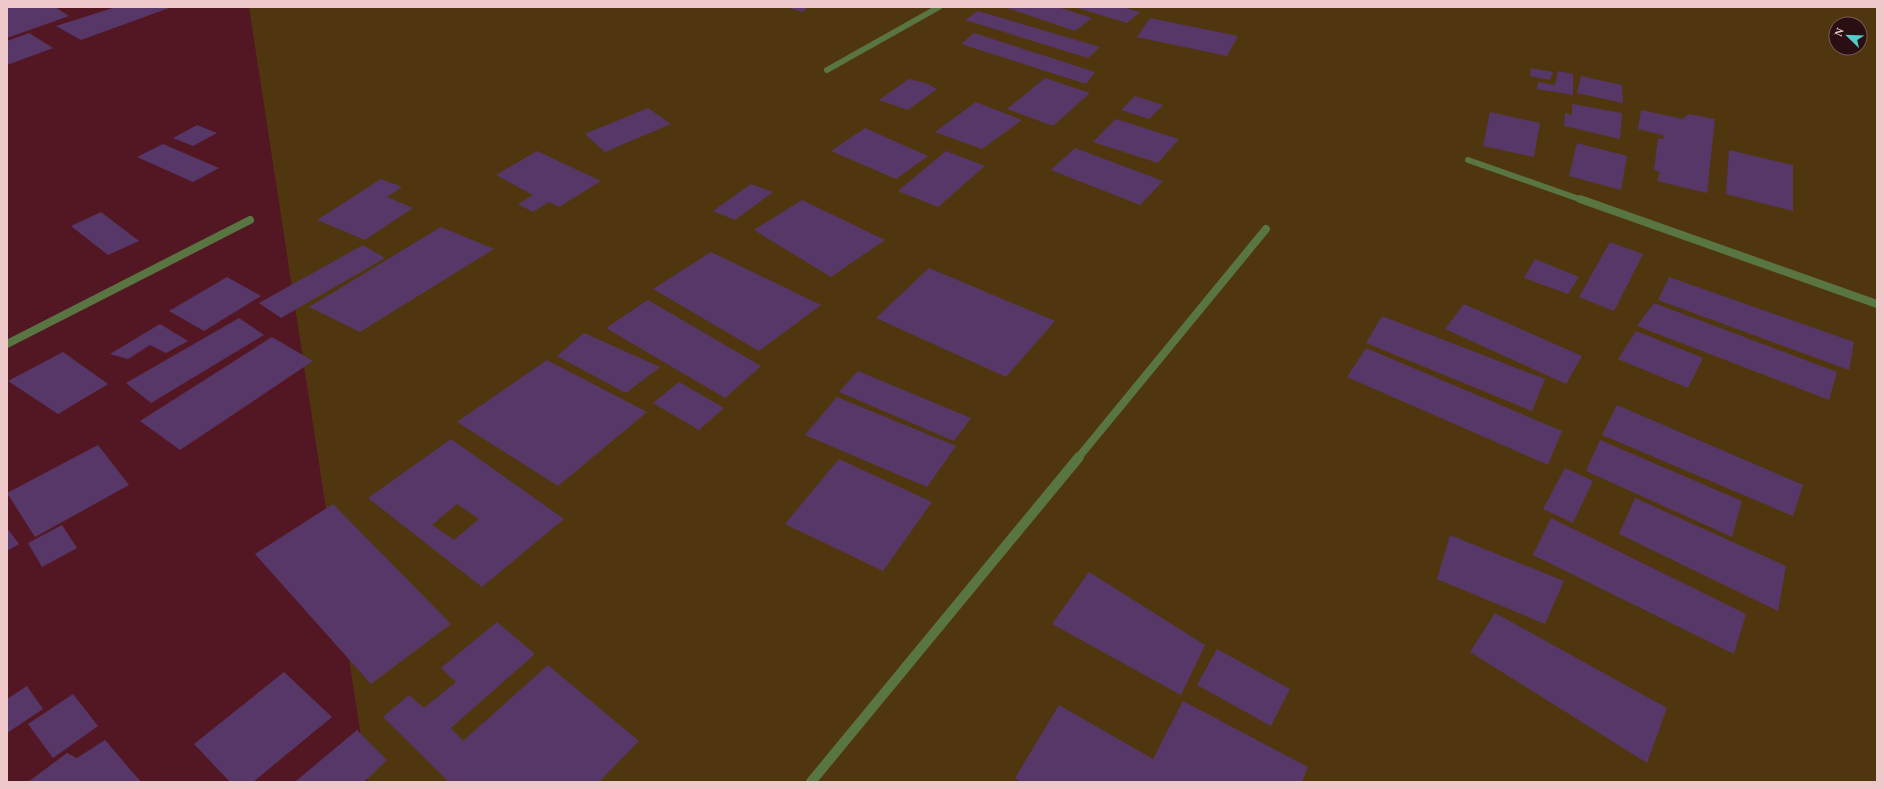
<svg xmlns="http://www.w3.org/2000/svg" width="1884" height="789" viewBox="0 0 1884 789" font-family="Georgia,serif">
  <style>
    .green { fill: #50360e; fill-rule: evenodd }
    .building { fill: #573768; fill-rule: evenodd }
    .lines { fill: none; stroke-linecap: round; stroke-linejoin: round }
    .street-far2 { stroke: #587542; stroke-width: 6 }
    .street-far1 { stroke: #587542; stroke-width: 8 }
    .street { stroke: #587542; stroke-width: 10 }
  </style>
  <rect width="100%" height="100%" fill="#531723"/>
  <!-- green -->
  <path class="green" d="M249 7H1877V782H368ZM1836 24H1860V48H1836Z"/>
  <!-- building -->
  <g class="building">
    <path d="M7 7H55L69 16 7 38Z"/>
    <path d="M116 7H172L81 40 56 26Z"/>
    <path d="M786 7H809L802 12Z"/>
    <path d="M1004 7H1058L1092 18 1075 31Z"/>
    <path d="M1074 7H1122L1140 12 1127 23Z"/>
    <path d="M978 11 1100 47 1088 58 965 20Z"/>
    <path d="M1150 18 1238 36 1227 56 1137 37Z"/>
    <path d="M29 33 53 48 7 65V41Z"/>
    <path d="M974 33 1095 72 1086 84 961 44Z"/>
    <path d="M1531 68 1553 72 1550 80 1530 76Z"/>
    <path d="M1558 71 1573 74V95L1537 89 1538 82 1555 85Z"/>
    <path d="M1581 76 1622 85 1623 103 1577 93Z"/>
    <path d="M1045 78 1090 93 1053 126 1007 109Z"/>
    <path d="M909 79 926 83 937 89 908 110 879 100Z"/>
    <path d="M1135 96 1163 105 1149 119 1121 110Z"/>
    <path d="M976 102 1022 120 982 149 935 132Z"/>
    <path d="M1572 104 1622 113 1620 139 1564 126 1565 113 1572 115Z"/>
    <path d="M648 108 671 124 605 152 585 134Z"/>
    <path d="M1641 110 1683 119 1689 114 1715 119 1707 193 1657 181 1660 172 1654 170 1658 138 1664 139 1663 135 1638 129Z"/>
    <path d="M1490 112 1540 123 1534 157 1483 146Z"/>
    <path d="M1116 119 1179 139 1158 163 1093 142Z"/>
    <path d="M197 125 217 133 193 146 173 138Z"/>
    <path d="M865 128 928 156 896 179 831 151Z"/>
    <path d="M1577 143 1627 156 1621 190 1569 176Z"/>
    <path d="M163 144 219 168 193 182 137 157Z"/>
    <path d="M1075 148 1163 181 1140 205 1051 170Z"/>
    <path d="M1729 150 1793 165V211L1726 194Z"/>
    <path d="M537 151 601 181 559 207 549 202 533 212 518 204 533 195 496 175Z"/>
    <path d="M946 151 985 166 938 207 898 191Z"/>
    <path d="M381 179 402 187 387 197 413 208 365 240 317 220Z"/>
    <path d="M751 184 773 192 735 220 713 211Z"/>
    <path d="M802 200 885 240 831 277 754 230Z"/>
    <path d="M101 212 139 241 108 255 71 226Z"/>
    <path d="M441 227 494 249 360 332 309 307Z"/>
    <path d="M1610 242 1643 254 1614 311 1579 297Z"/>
    <path d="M363 245 385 258 281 318 259 303Z"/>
    <path d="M711 252 821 305 759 351 653 289Z"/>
    <path d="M1535 259 1579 277 1568 294 1524 278Z"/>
    <path d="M929 268 1055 321 1006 377 876 318Z"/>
    <path d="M227 277 261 296 204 331 169 311Z"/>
    <path d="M1669 277 1854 342 1849 370 1658 300Z"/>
    <path d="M648 300 761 366 725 398 606 328Z"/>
    <path d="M1654 303 1837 372 1829 400 1637 326Z"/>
    <path d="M1464 304 1582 356 1566 384 1445 329Z"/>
    <path d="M1382 316 1545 379 1532 411 1366 343Z"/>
    <path d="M239 318 264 335 151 403 126 383Z"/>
    <path d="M160 324 188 341 166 353 150 345 128 359 110 354Z"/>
    <path d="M1636 331 1703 358 1688 388 1618 359Z"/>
    <path d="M584 333 660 367 626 393 557 356Z"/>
    <path d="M272 337 313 361 180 450 140 421Z"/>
    <path d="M1366 348 1562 431 1548 465 1347 377Z"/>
    <path d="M63 352 108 384 58 414 8 381Z"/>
    <path d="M547 360 647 412 558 486 457 422Z"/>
    <path d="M858 371 971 418 954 441 839 392Z"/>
    <path d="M679 382 724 408 699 430 653 403Z"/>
    <path d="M837 397 956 446 927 487 805 435Z"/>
    <path d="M1617 405 1803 485 1793 516 1602 435Z"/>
    <path d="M451 439 564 519 482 587 368 498ZM457 504 479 519 454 540 432 525Z"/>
    <path d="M1600 440 1742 501 1732 537 1586 471Z"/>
    <path d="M98 445 129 485 35 537 7 493Z"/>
    <path d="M839 459 932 502 883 571 785 524Z"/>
    <path d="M1565 468 1593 481 1573 523 1543 509Z"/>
    <path d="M1635 498 1786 566 1778 611 1619 534Z"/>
    <path d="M333 504 451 624 371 684 255 554Z"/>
    <path d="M1551 518 1746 614 1734 654 1533 555Z"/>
    <path d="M62 525 77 548 42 567 28 543Z"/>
    <path d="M7 528 19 544 7 551Z"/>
    <path d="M1450 535 1564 581 1545 624 1437 579Z"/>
    <path d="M1089 572 1205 645 1181 695 1052 624Z"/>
    <path d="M1495 613 1667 708 1647 763 1470 652Z"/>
    <path d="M497 622 535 654 451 728 463 741 548 665 639 741 599 782H449L383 717 409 695 424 708 456 682 441 668Z"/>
    <path d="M1217 649 1290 689 1271 726 1197 685Z"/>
    <path d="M284 672 332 717 253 782H230L194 744Z"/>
    <path d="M27 686 43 709 7 733V699Z"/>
    <path d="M73 694 98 726 53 758 28 724Z"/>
    <path d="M1183 701 1308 767 1302 782H1021L1015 778 1059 705 1153 759Z"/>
    <path d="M357 730 387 760 364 782H295Z"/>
    <path d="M105 740 141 782H28L67 753 77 758Z"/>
  </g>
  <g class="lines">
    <!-- street-far2 -->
    <g class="street-far2">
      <path d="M827 70 939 7"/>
      <path d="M1468 160 1582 200"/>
    </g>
    <!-- street-far1 -->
    <g class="street-far1">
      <path d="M1580 199 1877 304"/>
      <path d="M7 344 250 220"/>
      <path d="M1078 458 1266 229"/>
    </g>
    <!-- street -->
    <path class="street" d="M811 782 1079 457"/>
  </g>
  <!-- border -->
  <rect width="1884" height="789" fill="none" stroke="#efc8ca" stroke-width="16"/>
  <!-- north arrow -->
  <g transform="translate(1848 36) rotate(293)"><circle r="19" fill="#290e12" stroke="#78585c"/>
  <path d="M0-3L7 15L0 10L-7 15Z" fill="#53cdca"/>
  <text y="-6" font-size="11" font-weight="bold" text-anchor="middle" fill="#efc8ca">N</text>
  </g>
</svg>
